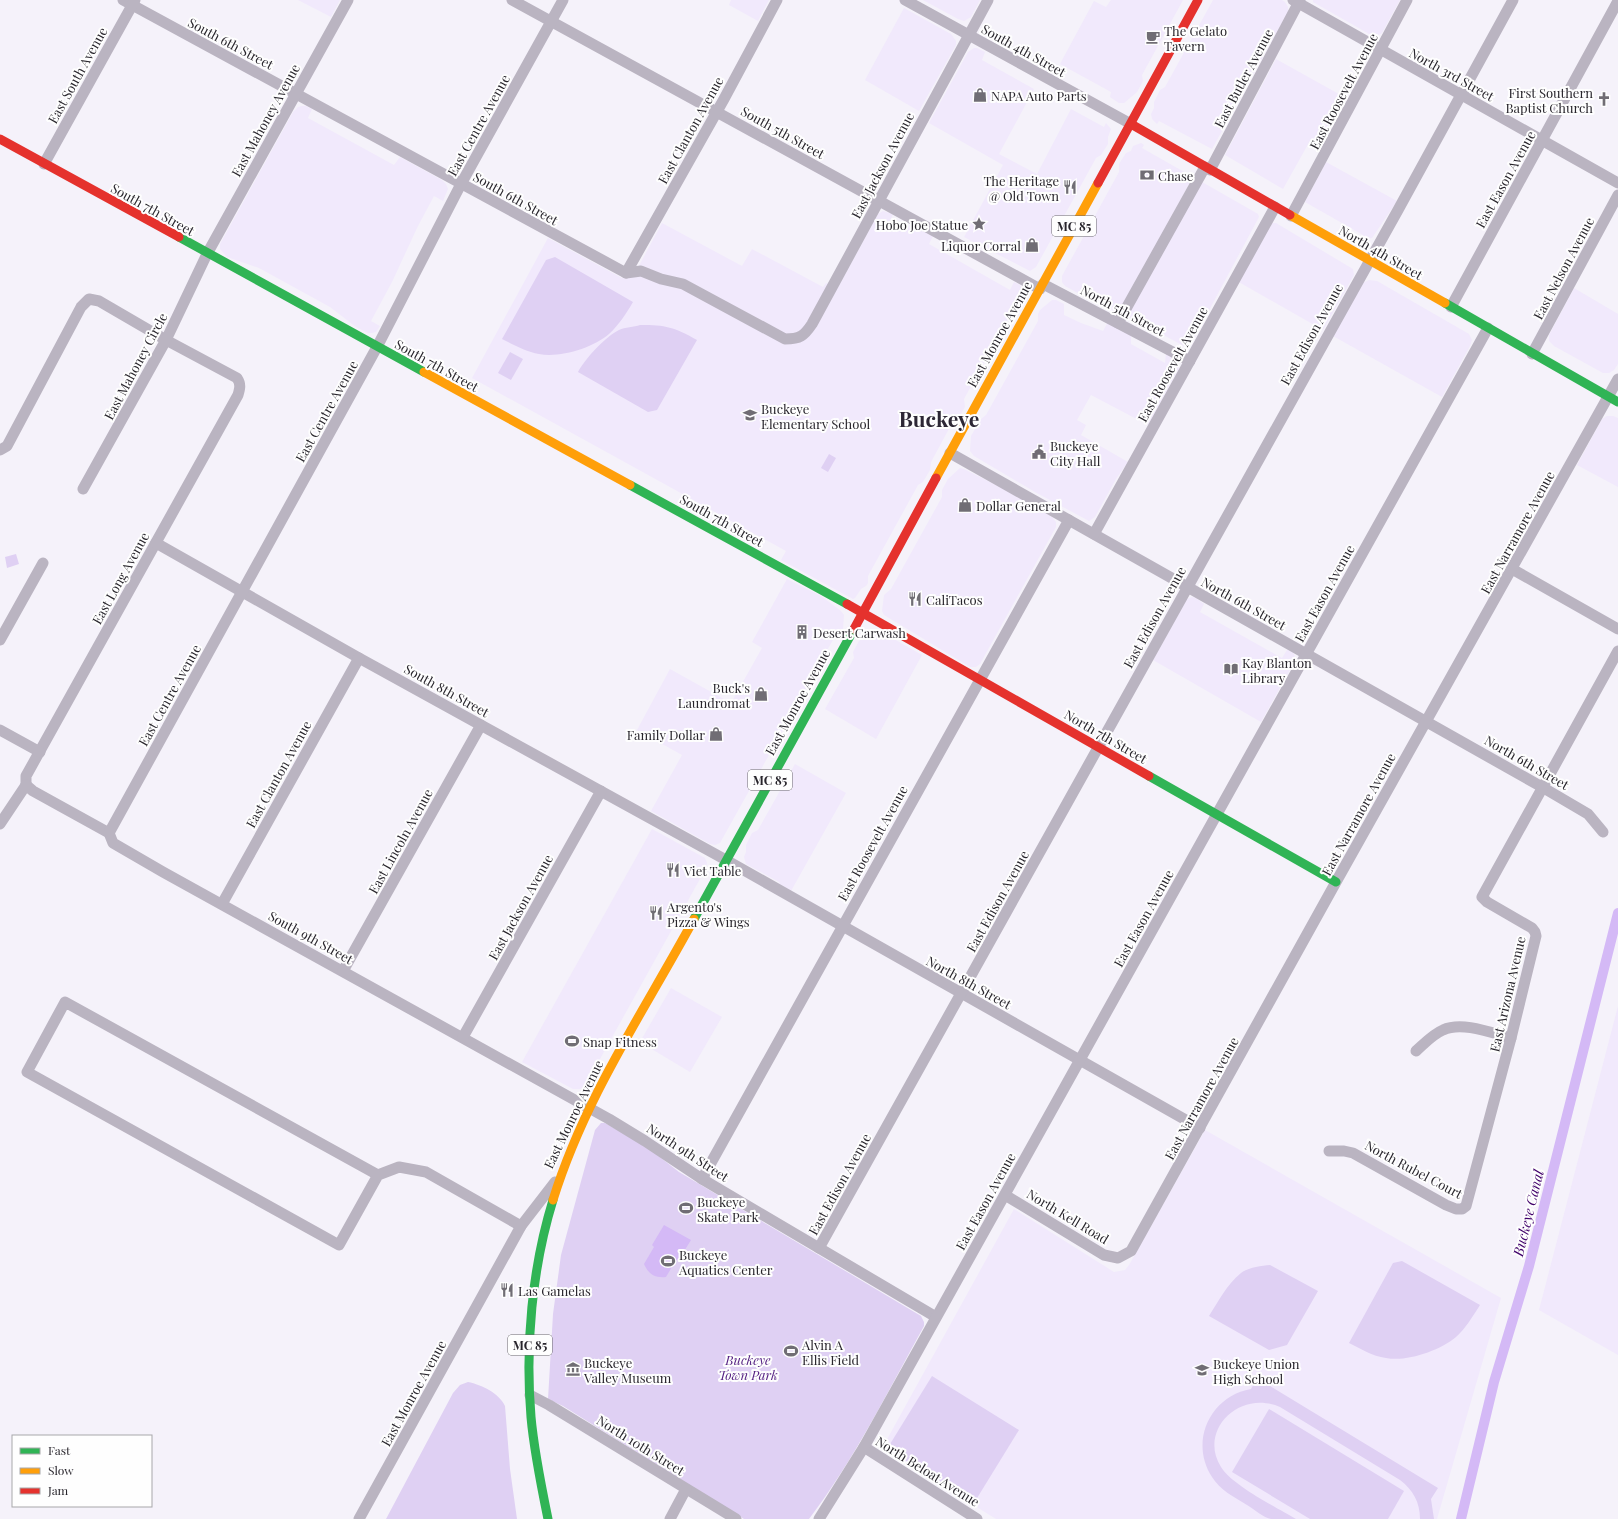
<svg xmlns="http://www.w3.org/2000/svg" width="1618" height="1519" viewBox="0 0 1618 1519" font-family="'Playfair Display',serif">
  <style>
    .built { fill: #f1e9fc }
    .green { fill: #dfd0f3 }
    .water { fill: #d4b9f6 }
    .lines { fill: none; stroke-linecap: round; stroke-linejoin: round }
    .canal { stroke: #d4b9f6; stroke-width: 10 }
    .street { stroke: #bab4c1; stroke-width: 11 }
    .fast { stroke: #30b455; stroke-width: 9 }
    .slow { stroke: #ff9f0a; stroke-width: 9 }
    .jam { stroke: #e5322d; stroke-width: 9 }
    .labels { text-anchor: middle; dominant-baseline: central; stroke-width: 4; stroke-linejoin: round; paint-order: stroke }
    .shield { fill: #fefefe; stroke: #68666b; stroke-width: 1 }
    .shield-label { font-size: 12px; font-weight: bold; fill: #28252c }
    .poi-label { font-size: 13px; fill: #28252c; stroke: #fefefe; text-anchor: start }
    .street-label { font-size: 13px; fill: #28252c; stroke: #fefefe }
    .park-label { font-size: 13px; font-style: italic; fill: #572384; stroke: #fefefe }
    .water-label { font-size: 14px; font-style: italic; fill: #40006a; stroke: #fefefe }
    .town-label { font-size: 21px; font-weight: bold; fill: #2d2735; stroke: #fefefe }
  </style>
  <rect width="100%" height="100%" fill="#f5f2fa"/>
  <!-- built -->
  <g class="built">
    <path d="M298 0H340L331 17Z"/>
    <path d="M731 0H769L758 21 729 5Z"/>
    <path d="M923 0H980L971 17 964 21 958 19Z"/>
    <path d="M1111 0H1183L1142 75 1143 81 1137 92 1124 103H1119L1110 97 1111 92 1060 64 1094 1 1106 7Z"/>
    <path d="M1213 0H1282L1285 2 1288 7V12L1212 149 1159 121 1157 124 1152 119 1151 114 1154 108V102L1160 90 1165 87Z"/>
    <path d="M1313 0H1400L1382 33 1377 36 1371 35 1313 2Z"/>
    <path d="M904 8 951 34 956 41V45L919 111 865 80Z"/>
    <path d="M974 48H977L985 52 982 60 1034 89 999 154 1037 174 1071 109 1104 127 1106 123 1111 129 1108 137V144L1101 155 1096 158 1036 267 1030 271 964 237 1003 165 929 123 968 52Z"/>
    <path d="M1276 59 1346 98 1321 145 1311 139 1283 189 1225 155Z"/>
    <path d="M302 106H306L312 109 308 118 394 165 400 157 442 180 446 184 448 189 443 201 434 196 418 226 392 282 371 321 380 326 376 332 372 333H368L356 327 330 307 259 268 227 257 220 249V244L293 112 298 107Z"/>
    <path d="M1141 143 1144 145 1142 148 1193 177 1118 315 1065 286 1062 282V276L1119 172V164L1126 153 1131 151 1133 146Z"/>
    <path d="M1326 162 1397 201 1372 238 1368 239 1362 237 1363 235 1305 202Z"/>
    <path d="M1202 182 1258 214 1259 217 1192 342 1184 346 1137 321 1126 318Z"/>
    <path d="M883 211 893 214 889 223 905 232 910 224 933 236 929 244 1010 290 1014 282 1020 285 1022 289 1021 295 964 399 965 407 956 423 950 427 931 462 930 470 923 482 918 485 868 576V583L866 586 861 589 855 598 853 599 781 560 786 551 472 378 548 238 622 278 634 275 662 223 742 266 752 249 823 287 826 283 837 289 878 214Z"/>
    <path d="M1273 223H1276L1353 269 1354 275 1323 330 1237 281 1270 224Z"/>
    <path d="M1369 280 1377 281 1469 334 1472 340 1470 346 1442 397 1333 336 1363 283Z"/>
    <path d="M1574 288 1618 314V364L1614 370 1609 373H1603L1554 346 1549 341V335Z"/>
    <path d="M1052 300H1056L1064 304V315L1081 323 1103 331 1108 322 1131 334V344L1165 363 1166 353 1175 358 1179 362V368L1148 425 1091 395 1077 420 1086 425 1081 435 1128 462 1116 479 1095 517 1089 521 1035 492 974 456 970 451 971 436 981 419 986 415 1038 321V314L1040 310Z"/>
    <path d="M1607 416H1613L1618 418V487L1577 465 1602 419Z"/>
    <path d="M960 468 964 469 1010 492 1052 517 1056 522V527L980 664 976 667H970L884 615 882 611 884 595 891 589 942 497V490L948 479Z"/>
    <path d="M787 579 821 596 841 611 844 615 843 629 841 634 834 638 720 843 715 845 710 844 651 811 682 755 637 730 670 669 731 703 762 648 752 642Z"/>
    <path d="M1192 597 1196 598 1204 604 1200 612 1282 658 1287 650 1292 651 1295 656V661L1261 722 1153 660 1187 599Z"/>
    <path d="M873 630H878L922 655 876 739 825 709 854 658 853 652 859 641 865 637 869 631Z"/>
    <path d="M795 764 846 793 791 891 780 885 779 882 746 864 744 857 746 852V845L752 833 758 830Z"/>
    <path d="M652 829 705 858 707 863 706 868 585 1086 580 1089H573L522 1062Z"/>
    <path d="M671 988 722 1017 690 1072 640 1042Z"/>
    <path d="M1618 1006V1355L1539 1310Z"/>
    <path d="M1205 1130 1501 1298 1437 1519H996L885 1450 884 1447 885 1443 1014 1209 1114 1272 1125 1270 1129 1265Z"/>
  </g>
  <!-- green -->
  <g class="green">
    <path d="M555 257 633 302C627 312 619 325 609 334 593 348 560 358 539 354 526 352 514 345 502 339L546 260Z"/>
    <path d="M640 325C666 325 674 327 697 340L657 410 648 412 578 372C585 359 605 337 619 330 625 327 634 327 640 325Z"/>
    <path d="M510 352 523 359 511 380 498 373Z"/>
    <path d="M829 454 836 458 828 472 821 468Z"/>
    <path d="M16 554 19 564 7 568 5 557Z"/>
    <path d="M601 1123H605L647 1147 679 1172 921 1316 924 1322V1326C888 1391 854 1460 809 1519H744L563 1406 548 1399 553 1314 561 1255 595 1130Z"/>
    <path d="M1402 1261 1480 1305C1473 1316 1465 1329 1456 1337 1439 1351 1407 1362 1386 1358 1372 1356 1361 1349 1349 1343L1393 1263Z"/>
    <path d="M1270 1265 1318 1291 1287 1345 1269 1350 1209 1316C1218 1302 1227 1284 1241 1273 1249 1267 1261 1266 1270 1265Z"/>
    <path d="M932 1376 1019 1430 974 1503 887 1449Z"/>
    <path d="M1257 1378 1438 1488 1431 1499 1434 1519H1420C1420 1502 1413 1490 1400 1480L1280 1407C1239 1389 1198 1431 1221 1467 1233 1486 1276 1507 1296 1519 1288 1519 1279 1519 1271 1519 1264 1518 1254 1509 1247 1505 1234 1497 1220 1490 1212 1477 1189 1442 1210 1396 1251 1389Z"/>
    <path d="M468 1382C482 1385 499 1393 505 1406L510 1469 517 1519H386L453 1393 460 1385Z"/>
    <path d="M1269 1409 1404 1491 1388 1519H1310L1232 1472Z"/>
  </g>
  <!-- water -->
  <path class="water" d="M664 1225 691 1240 678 1261 676 1260 666 1277C655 1278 649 1275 644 1264L654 1247 652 1245Z"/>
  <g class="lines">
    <!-- canal -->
    <path class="canal" d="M1461 1519 1494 1382 1529 1266 1618 913"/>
    <!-- street -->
    <g class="street">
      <path d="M123 0 626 273 641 271 661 279 683 284 785 339C800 339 804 336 812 324L988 0"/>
      <path d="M512 0 1040 289"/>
      <path d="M905 0 1131 124"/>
      <path d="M1293 0 1618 183"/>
      <path d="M44 164 135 0"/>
      <path d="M1210 170 1300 0"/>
      <path d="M1291 216 1407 0"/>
      <path d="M626 273 724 99 777 0"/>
      <path d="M1043 284 1190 361"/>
      <path d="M1451 307 1618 1"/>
      <path d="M1118 323 1205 167"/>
      <path d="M1532 354 1618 195"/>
      <path d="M0 450 7 446 81 307 89 299 99 301 166 340 237 378C241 384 240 388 238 395L26 776V785"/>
      <path d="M950 453 1542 787 1588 814 1603 832"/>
      <path d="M83 489 166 340 207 254 348 0"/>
      <path d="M1094 534 1275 207"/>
      <path d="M156 543 359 658 726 860 1200 1128"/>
      <path d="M1512 569 1618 629"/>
      <path d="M0 640 43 563"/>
      <path d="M0 730 40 752"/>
      <path d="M26 785 33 791 109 833 113 843 163 872 609 1119 645 1141 702 1179 936 1317"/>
      <path d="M0 824 26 785"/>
      <path d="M109 833 377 347 461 184 563 0"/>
      <path d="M222 904 359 658"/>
      <path d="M343 971 481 725"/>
      <path d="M463 1037 601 791"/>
      <path d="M1416 1051C1424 1044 1433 1034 1443 1030 1462 1021 1492 1033 1511 1038"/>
      <path d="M1329 1151H1344L1353 1153 1446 1205 1456 1209H1462L1466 1206 1511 1038 1536 936 1535 932 1532 928 1487 902 1482 897 1618 651"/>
      <path d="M378 1175 65 1002 27 1072 339 1245 378 1175 399 1167 426 1172 521 1226"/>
      <path d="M702 1179 1069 520"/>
      <path d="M1005 1195 1104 1255 1118 1258 1131 1251 1336 882 1618 379"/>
      <path d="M819 1248 1398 210 1513 0"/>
      <path d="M530 1395 549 1405 736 1519"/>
      <path d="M864 1447 977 1519"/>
      <path d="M359 1519 521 1226 555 1182"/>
      <path d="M670 1519 686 1489"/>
      <path d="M819 1519 864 1447 1488 328"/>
    </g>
    <!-- fast -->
    <g class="fast">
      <path d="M179 237 424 372"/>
      <path d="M1445 303 1618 402"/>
      <path d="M630 485 847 604"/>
      <path d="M1149 776 1336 882"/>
      <path d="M694 919 854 629"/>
      <path d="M548 1519C541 1485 534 1451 531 1417 525 1346 532 1268 553 1200"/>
    </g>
    <!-- slow -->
    <g class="slow">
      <path d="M1290 215 1445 303"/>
      <path d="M424 372 630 485"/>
      <path d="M936 478 1098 183"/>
      <path d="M553 1200C585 1097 643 1013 694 919"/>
    </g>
    <!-- jam -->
    <g class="jam">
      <path d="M1131 124 1290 215"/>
      <path d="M0 139 179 237"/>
      <path d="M1098 183 1198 0"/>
      <path d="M847 604 1149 776"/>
      <path d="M854 629 936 478"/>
    </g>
  </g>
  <!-- icons -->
  <defs>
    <symbol id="cafe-bare" viewBox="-9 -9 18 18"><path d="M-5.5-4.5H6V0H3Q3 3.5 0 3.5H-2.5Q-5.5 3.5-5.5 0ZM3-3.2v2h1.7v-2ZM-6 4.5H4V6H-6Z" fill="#706d74" stroke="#fefefe" stroke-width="2.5" paint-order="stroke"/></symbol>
    <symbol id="shop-bare" viewBox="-9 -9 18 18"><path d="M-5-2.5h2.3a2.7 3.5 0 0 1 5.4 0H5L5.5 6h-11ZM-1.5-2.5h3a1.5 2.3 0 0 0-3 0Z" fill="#706d74" stroke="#fefefe" stroke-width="2.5" paint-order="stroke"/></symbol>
    <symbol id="church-bare" viewBox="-9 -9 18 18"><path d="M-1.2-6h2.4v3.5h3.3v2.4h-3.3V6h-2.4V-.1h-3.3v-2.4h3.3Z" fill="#706d74" stroke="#fefefe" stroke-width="2.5" paint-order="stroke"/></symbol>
    <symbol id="bank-bare" viewBox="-9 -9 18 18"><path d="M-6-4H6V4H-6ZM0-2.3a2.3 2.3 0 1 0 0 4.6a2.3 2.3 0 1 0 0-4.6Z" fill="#706d74" stroke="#fefefe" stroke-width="2.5" paint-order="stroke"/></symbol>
    <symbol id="restaurant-bare" viewBox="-9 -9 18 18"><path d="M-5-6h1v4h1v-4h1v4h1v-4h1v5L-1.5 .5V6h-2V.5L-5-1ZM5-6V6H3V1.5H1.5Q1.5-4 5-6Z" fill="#706d74" stroke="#fefefe" stroke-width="2.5" paint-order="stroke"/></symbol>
    <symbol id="sight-bare" viewBox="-9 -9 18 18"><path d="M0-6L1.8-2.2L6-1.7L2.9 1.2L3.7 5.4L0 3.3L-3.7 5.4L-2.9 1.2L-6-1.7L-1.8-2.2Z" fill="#706d74" stroke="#fefefe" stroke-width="2.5" paint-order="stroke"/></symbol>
    <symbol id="school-bare" viewBox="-9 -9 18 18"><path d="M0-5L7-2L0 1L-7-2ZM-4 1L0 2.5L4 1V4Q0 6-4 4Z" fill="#706d74" stroke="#fefefe" stroke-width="2.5" paint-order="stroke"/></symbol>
    <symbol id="civic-bare" viewBox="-9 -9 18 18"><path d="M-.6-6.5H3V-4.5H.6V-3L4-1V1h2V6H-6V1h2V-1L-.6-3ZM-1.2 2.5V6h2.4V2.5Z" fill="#706d74" stroke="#fefefe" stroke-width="2.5" paint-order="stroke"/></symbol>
    <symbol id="building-bare" viewBox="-9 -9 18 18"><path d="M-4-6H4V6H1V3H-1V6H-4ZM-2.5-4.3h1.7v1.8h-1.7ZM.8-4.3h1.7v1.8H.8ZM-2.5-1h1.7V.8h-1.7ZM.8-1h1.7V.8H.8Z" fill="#706d74" stroke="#fefefe" stroke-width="2.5" paint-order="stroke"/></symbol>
    <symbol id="library-bare" viewBox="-9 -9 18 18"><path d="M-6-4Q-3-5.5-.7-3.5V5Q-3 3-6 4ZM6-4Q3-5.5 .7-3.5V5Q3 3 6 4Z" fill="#706d74" stroke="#fefefe" stroke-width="2.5" paint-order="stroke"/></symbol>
    <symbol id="stadium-bare" viewBox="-9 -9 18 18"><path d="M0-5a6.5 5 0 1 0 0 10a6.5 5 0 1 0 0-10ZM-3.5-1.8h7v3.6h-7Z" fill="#706d74" stroke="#fefefe" stroke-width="2.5" paint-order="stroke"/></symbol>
    <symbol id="museum-bare" viewBox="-9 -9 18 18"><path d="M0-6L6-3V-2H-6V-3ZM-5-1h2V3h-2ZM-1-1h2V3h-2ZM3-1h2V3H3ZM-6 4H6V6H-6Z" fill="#706d74" stroke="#fefefe" stroke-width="2.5" paint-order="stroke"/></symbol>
  </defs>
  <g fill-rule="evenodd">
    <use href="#cafe-bare" x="1143" y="27" width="20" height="20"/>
    <use href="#shop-bare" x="970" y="85" width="20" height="20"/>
    <use href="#church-bare" x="1594" y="89" width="20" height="20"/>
    <use href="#bank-bare" x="1137" y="165" width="20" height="20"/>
    <use href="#restaurant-bare" x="1060" y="177" width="20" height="20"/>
    <use href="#sight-bare" x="969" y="214" width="20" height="20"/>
    <use href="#shop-bare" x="1022" y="235" width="20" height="20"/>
    <use href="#school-bare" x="740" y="405" width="20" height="20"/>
    <use href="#civic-bare" x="1029" y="442" width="20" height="20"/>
    <use href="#shop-bare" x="955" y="495" width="20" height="20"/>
    <use href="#restaurant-bare" x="905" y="589" width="20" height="20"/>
    <use href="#building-bare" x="792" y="622" width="20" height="20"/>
    <use href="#library-bare" x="1221" y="659" width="20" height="20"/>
    <use href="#shop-bare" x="751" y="684" width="20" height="20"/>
    <use href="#shop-bare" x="706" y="724" width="20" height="20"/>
    <use href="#restaurant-bare" x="663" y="860" width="20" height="20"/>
    <use href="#restaurant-bare" x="646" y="903" width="20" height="20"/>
    <use href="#stadium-bare" x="562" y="1031" width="20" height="20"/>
    <use href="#stadium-bare" x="676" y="1198" width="20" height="20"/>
    <use href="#stadium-bare" x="658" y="1251" width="20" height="20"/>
    <use href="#restaurant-bare" x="497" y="1280" width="20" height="20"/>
    <use href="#stadium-bare" x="781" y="1341" width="20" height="20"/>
    <use href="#museum-bare" x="563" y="1359" width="20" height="20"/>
    <use href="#school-bare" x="1192" y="1360" width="20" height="20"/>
  </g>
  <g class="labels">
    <!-- shield labels -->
    <g class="shield">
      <rect x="1052" y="216" width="44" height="20" rx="3"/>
      <rect x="748" y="770" width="44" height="20" rx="3"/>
      <rect x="508" y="1335" width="44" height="20" rx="3"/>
    </g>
    <g class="shield-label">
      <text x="1074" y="226">MC 85</text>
      <text x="770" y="780">MC 85</text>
      <text x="530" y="1345">MC 85</text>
    </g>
    <!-- poi labels -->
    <g class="poi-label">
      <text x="1164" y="30">The Gelato<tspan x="1164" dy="15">Tavern</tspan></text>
      <text x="1593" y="92" text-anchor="end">First Southern<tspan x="1593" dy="15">Baptist Church</tspan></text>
      <text x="991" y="95">NAPA Auto Parts</text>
      <text x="1158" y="175">Chase</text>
      <text x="1059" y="180" text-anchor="end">The Heritage<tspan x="1059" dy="15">@ Old Town</tspan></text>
      <text x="968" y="224" text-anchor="end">Hobo Joe Statue</text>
      <text x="1021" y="245" text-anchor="end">Liquor Corral</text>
      <text x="761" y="408">Buckeye<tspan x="761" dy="15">Elementary School</tspan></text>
      <text x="1050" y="445">Buckeye<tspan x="1050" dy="15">City Hall</tspan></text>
      <text x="976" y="505">Dollar General</text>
      <text x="926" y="599">CaliTacos</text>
      <text x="813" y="632">Desert Carwash</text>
      <text x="1242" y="662">Kay Blanton<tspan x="1242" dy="15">Library</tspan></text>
      <text x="750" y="687" text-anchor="end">Buck's<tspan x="750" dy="15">Laundromat</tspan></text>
      <text x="705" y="734" text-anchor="end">Family Dollar</text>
      <text x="684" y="870">Viet Table</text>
      <text x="667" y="906">Argento's<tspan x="667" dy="15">Pizza &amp; Wings</tspan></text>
      <text x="583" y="1041">Snap Fitness</text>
      <text x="697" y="1201">Buckeye<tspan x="697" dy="15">Skate Park</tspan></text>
      <text x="679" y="1254">Buckeye<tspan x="679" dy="15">Aquatics Center</tspan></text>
      <text x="518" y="1290">Las Gamelas</text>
      <text x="802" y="1344">Alvin A<tspan x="802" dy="15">Ellis Field</tspan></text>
      <text x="584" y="1362">Buckeye<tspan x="584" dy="15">Valley Museum</tspan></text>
      <text x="1213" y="1363">Buckeye Union<tspan x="1213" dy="15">High School</tspan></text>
    </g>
    <!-- street labels -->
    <g class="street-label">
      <text transform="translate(231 43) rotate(28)">South 6th Street</text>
      <text transform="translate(1024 50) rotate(29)">South 4th Street</text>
      <text transform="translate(1452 74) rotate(29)">North 3rd Street</text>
      <text transform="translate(77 75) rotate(-61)">East South Avenue</text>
      <text transform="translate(1243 78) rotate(-62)">East Butler Avenue</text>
      <text transform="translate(1343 91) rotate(-62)">East Roosevelt Avenue</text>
      <text transform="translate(265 120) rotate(-61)">East Mahoney Avenue</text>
      <text transform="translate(478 125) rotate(-61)">East Centre Avenue</text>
      <text transform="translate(690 130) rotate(-61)">East Clanton Avenue</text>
      <text transform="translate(783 132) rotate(29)">South 5th Street</text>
      <text transform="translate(882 165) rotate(-62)">East Jackson Avenue</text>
      <text transform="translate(1505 179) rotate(-61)">East Eason Avenue</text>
      <text transform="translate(516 198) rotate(29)">South 6th Street</text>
      <text transform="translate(153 209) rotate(29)">South 7th Street</text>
      <text transform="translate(1381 252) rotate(30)">North 4th Street</text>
      <text transform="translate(1563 268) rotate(-62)">East Nelson Avenue</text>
      <text transform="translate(1123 310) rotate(28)">North 5th Street</text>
      <text transform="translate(999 334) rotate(-61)">East Monroe Avenue</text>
      <text transform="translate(1311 334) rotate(-61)">East Edison Avenue</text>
      <text transform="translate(1172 364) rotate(-61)">East Roosevelt Avenue</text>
      <text transform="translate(437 365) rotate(29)">South 7th Street</text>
      <text transform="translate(135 366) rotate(-62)">East Mahoney Circle</text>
      <text transform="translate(326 411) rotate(-61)">East Centre Avenue</text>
      <text transform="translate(722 520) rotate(29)">South 7th Street</text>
      <text transform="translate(1517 532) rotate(-61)">East Narramore Avenue</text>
      <text transform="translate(120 578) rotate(-61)">East Long Avenue</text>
      <text transform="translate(1324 593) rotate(-61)">East Eason Avenue</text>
      <text transform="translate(1244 603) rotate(29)">North 6th Street</text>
      <text transform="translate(1154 617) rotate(-61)">East Edison Avenue</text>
      <text transform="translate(447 690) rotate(29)">South 8th Street</text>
      <text transform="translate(169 695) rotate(-61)">East Centre Avenue</text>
      <text transform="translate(797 702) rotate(-61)">East Monroe Avenue</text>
      <text transform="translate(1106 736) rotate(30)">North 7th Street</text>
      <text transform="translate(1527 762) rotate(30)">North 6th Street</text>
      <text transform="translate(278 774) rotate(-61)">East Clanton Avenue</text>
      <text transform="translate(1358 814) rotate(-61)">East Narramore Avenue</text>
      <text transform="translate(400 841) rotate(-61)">East Lincoln Avenue</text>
      <text transform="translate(872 843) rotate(-61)">East Roosevelt Avenue</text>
      <text transform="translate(997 901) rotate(-61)">East Edison Avenue</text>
      <text transform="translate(520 907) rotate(-61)">East Jackson Avenue</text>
      <text transform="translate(1143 918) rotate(-61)">East Eason Avenue</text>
      <text transform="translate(311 937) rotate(29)">South 9th Street</text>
      <text transform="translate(969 982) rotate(29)">North 8th Street</text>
      <text transform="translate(1507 994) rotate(-77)">East Arizona Avenue</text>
      <text transform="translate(1201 1098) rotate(-61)">East Narramore Avenue</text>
      <text transform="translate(573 1114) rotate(-64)">East Monroe Avenue</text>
      <text transform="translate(688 1152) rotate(33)">North 9th Street</text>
      <text transform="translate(1414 1169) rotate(28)">North Rubel Court</text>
      <text transform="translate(839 1184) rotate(-61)">East Edison Avenue</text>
      <text transform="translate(985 1201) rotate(-61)">East Eason Avenue</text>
      <text transform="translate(1068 1216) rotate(31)">North Kell Road</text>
      <text transform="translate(413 1393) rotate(-61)">East Monroe Avenue</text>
      <text transform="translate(641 1445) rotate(32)">North 10th Street</text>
      <text transform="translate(928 1471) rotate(32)">North Beloat Avenue</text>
    </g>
    <!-- park labels -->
    <g class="park-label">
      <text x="748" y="1359">Buckeye<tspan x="748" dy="15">Town Park</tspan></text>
    </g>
    <!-- water labels -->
    <g class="water-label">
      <text transform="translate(1528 1213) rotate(-76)">Buckeye Canal</text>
    </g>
    <!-- town labels -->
    <g class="town-label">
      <text x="939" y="418">Buckeye</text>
    </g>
  </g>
  <!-- legend -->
  <rect x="12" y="1435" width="140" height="72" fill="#fefefe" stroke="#a8a7aa"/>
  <rect x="20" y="1448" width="20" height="6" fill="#30b455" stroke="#a8a7aa"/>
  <text x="48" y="1455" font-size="12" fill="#28252c">Fast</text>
  <rect x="20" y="1468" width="20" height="6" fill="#ff9f0a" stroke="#a8a7aa"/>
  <text x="48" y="1475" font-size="12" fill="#28252c">Slow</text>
  <rect x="20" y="1488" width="20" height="6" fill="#e5322d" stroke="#a8a7aa"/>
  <text x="48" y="1495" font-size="12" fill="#28252c">Jam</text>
</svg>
